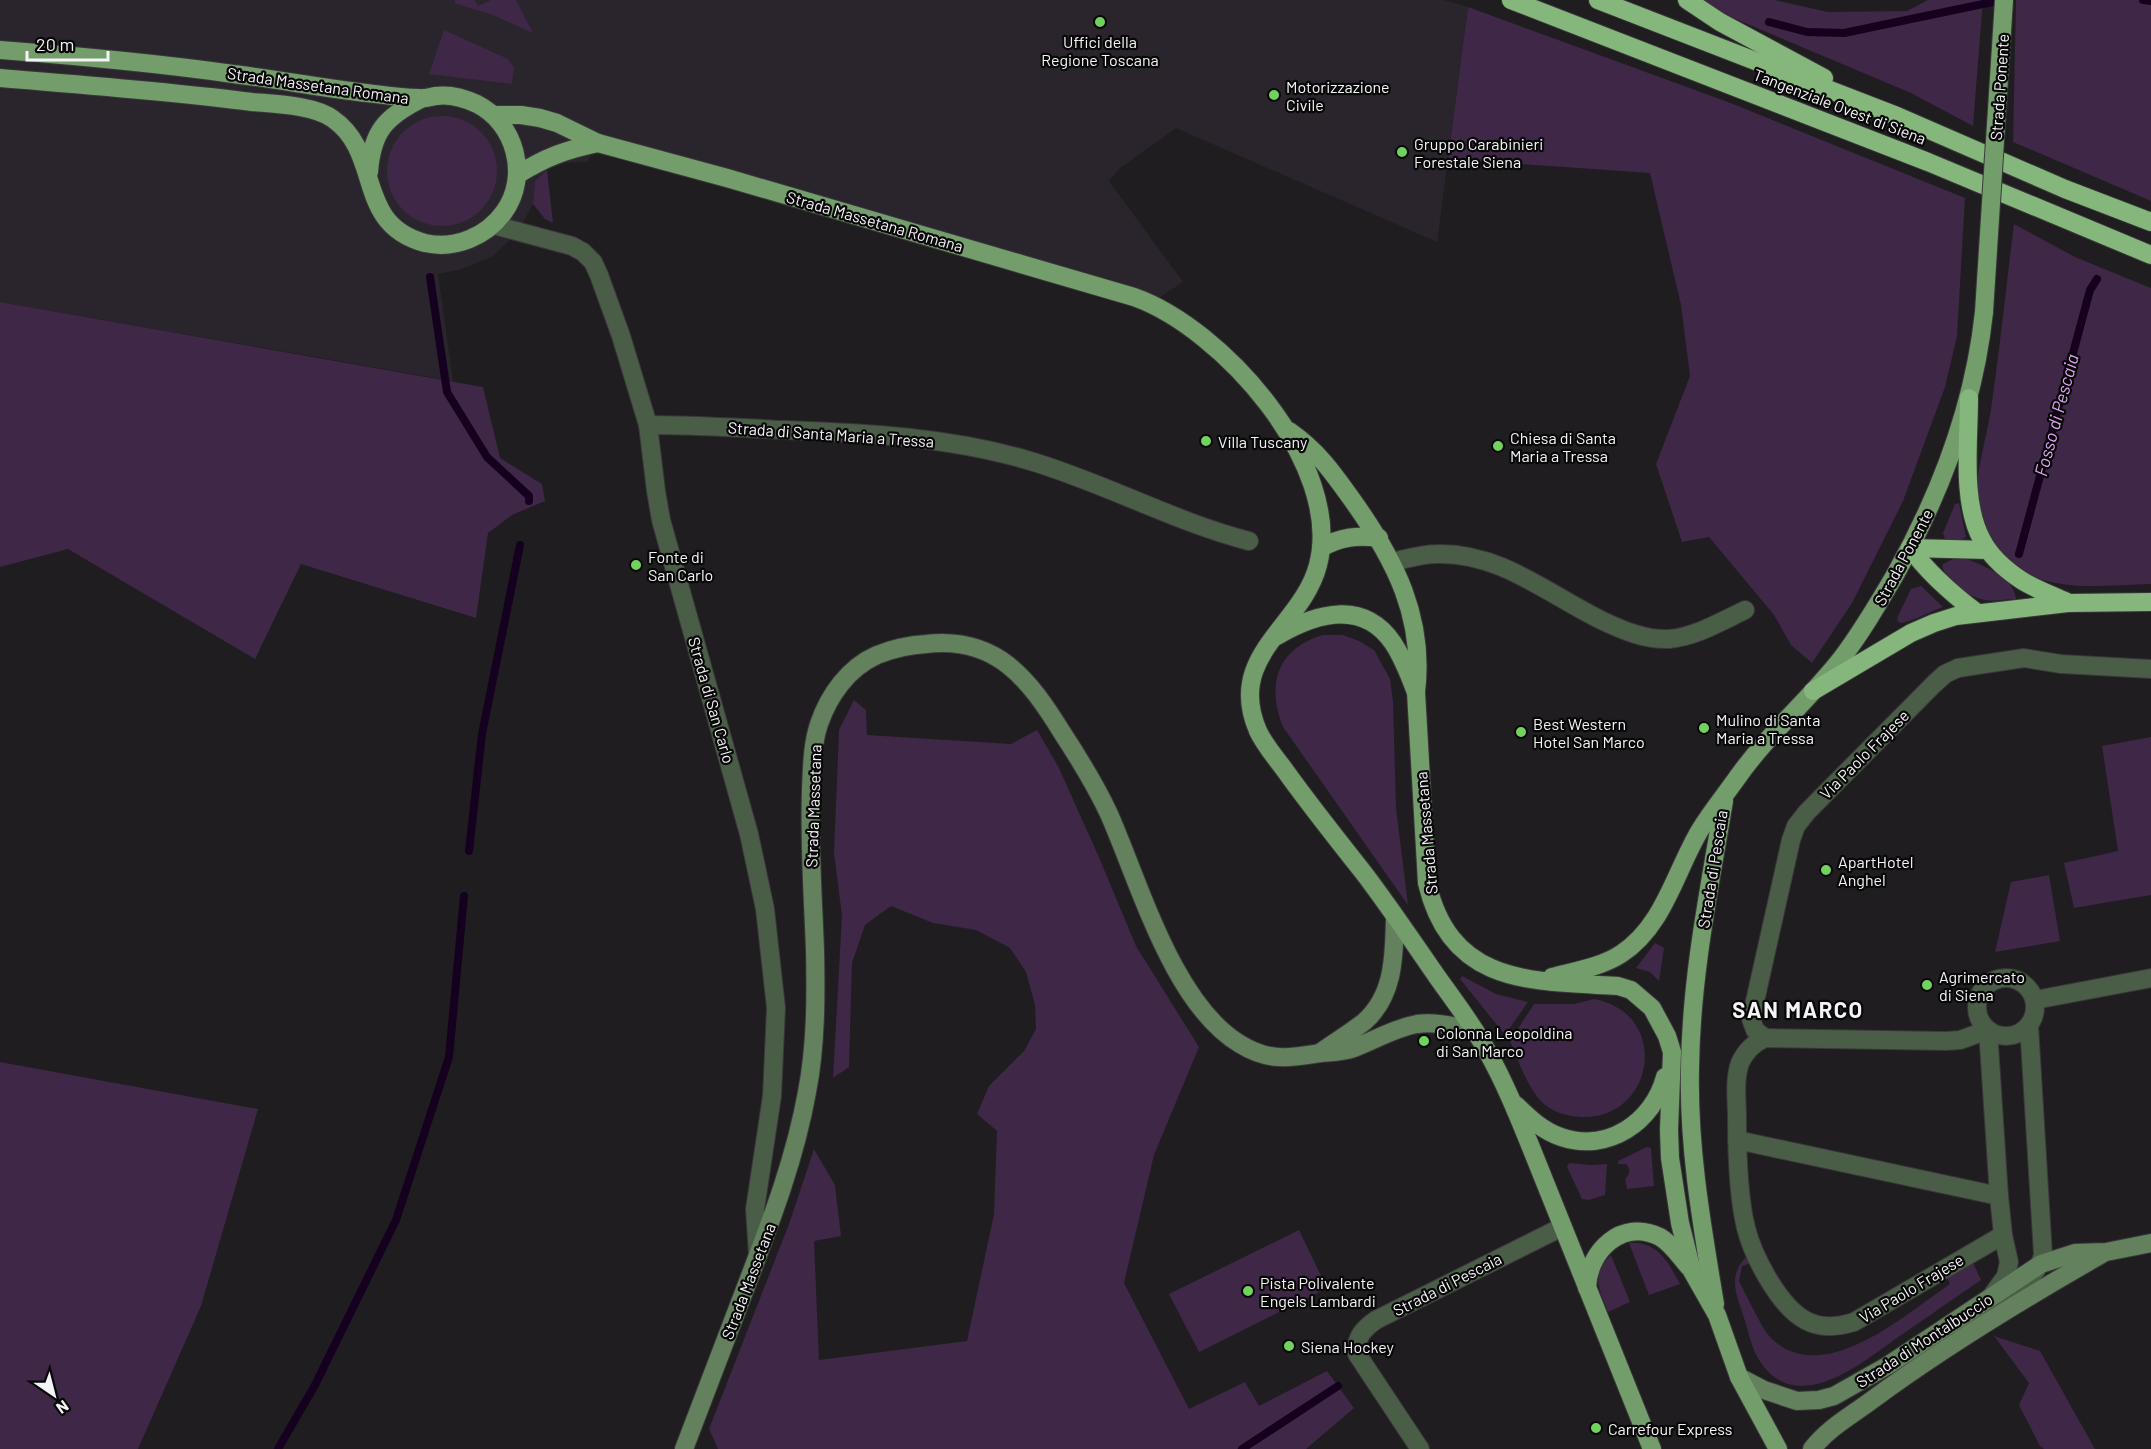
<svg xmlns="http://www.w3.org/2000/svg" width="2151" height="1449" viewBox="0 0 2151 1449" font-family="Barlow,sans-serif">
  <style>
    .built { fill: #2a252c }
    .green { fill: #3e2747 }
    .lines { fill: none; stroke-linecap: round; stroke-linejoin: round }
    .stream { stroke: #160020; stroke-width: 8 }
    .street-casing { stroke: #39373a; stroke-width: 20 }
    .secondary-casing { stroke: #39373a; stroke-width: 20 }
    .primary-casing { stroke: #39373a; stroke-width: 20 }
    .highway-casing { stroke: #39373a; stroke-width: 20 }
    .street { stroke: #4a5d46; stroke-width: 18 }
    .secondary { stroke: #62815c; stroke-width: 18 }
    .primary { stroke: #749d6c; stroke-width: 18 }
    .highway { stroke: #85b67b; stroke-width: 18 }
    .primary-bridge-casing { stroke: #39373a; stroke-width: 20; stroke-linecap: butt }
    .primary-bridge { stroke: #749d6c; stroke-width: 18 }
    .poi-dot { fill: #71d25e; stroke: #090809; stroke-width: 2 }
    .labels { text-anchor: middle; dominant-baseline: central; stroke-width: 4.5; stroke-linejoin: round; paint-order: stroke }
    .poi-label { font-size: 16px; fill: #f4f3f5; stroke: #090809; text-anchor: start }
    .street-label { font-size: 16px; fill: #f4f3f5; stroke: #090809 }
    .water-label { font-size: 18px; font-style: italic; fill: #dfa4f6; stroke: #090809 }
    .district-label { font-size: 22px; font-weight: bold; letter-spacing: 1.5px; fill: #f4f3f5; stroke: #090809 }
  </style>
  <rect width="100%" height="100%" fill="#1f1d20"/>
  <!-- built -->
  <path class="built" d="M0 0H1444L1468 7 1437 242 1176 128 1119 169 1109 181 1183 282 1151 303 598 143 587 162 565 163 547 170 535 181 533 204 518 232 493 256 462 269 438 274 453 381 0 302Z"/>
  <!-- green -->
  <g class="green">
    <path d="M455 0H475L478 6 491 0H516L533 33 493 15 454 3Z"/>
    <path d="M1702 0H1775L1828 12 1907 11 1928 0H1983L1973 126 1911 93 1721 13Z"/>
    <path d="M2016 0H2151V201L2013 142Z"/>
    <path d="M1468 7 1728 102 1965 198 1957 336 1945 387 1903 501 1852 603 1812 663 1791 645 1774 615 1709 537 1682 542 1656 464 1690 376 1681 305 1650 173 1448 159Z"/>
    <path d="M444 30 508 59 514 68 512 84 429 74Z"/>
    <circle cx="442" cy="171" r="55"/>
    <path d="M547 170 553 223 545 219 533 204 535 181Z"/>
    <path d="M2014 224 2075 257 2151 288V584C2111 585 2062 592 2025 573 2006 562 1979 526 1977 504 1974 478 1987 436 1991 409 2000 348 2006 286 2014 224Z"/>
    <path d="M0 302 483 387 500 458 542 484 545 501 512 515 488 533 476 618 301 564 255 659 68 549 0 567Z"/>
    <path d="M1959 503 1966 537 1959 541 1945 539 1943 533 1955 504Z"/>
    <path d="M1956 557H1963C1981 565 2014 576 2016 599 2006 599 1996 602 1986 600 1970 598 1945 582 1942 565Z"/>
    <path d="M1921 586 1943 607C1932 611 1909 623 1900 623L1897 620 1898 616 1911 589Z"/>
    <path d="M1323 635H1343L1359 641 1374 650 1390 679 1393 701 1396 808 1408 905 1283 727C1266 685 1277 648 1323 635Z"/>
    <path d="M854 700 866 710 867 735 1011 744 1037 730 1058 766 1098 855 1136 946 1199 1047 1154 1155 1124 1283 1189 1409 1245 1382 1259 1406 1327 1371 1354 1408 1306 1449H718L709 1429 789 1224 814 1149 835 1185 841 1236 814 1241 819 1360 967 1341 994 1214 997 1131 977 1114 989 1086 1024 1051 1036 1029 1035 1005 1026 972 1010 948 976 930 933 923 891 906 865 925 852 963 849 1067 833 1078 842 916 834 853 839 730Z"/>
    <path d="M2151 737V895L2074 908 2064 863 2118 851 2102 746Z"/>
    <path d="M2049 875 2060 941 1995 952 2011 882Z"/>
    <path d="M1655 943 1664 948 1659 981 1650 972 1636 968Z"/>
    <path d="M1462 976 1496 994 1528 1002 1505 1035 1460 979Z"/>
    <path d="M1594 999C1671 1013 1656 1120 1580 1117 1568 1116 1555 1113 1545 1105 1528 1090 1519 1062 1510 1041L1534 1004H1574Z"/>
    <path d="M0 1062 258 1109 201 1306 138 1449H0Z"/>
    <path d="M1647 1147 1651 1148 1654 1186 1627 1189 1625 1179C1630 1174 1631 1169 1626 1164H1618V1161Z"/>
    <path d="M1569 1163 1591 1165 1607 1164 1605 1195 1589 1200 1582 1199 1567 1167Z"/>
    <path d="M1299 1230 1327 1288 1199 1352 1169 1294Z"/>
    <path d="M1629 1243C1658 1241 1668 1262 1680 1284L1649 1295Z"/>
    <path d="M1611 1255 1630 1302 1608 1312C1599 1288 1590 1275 1611 1255Z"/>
    <path d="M1746 1257 1751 1263 1742 1266 1739 1281C1746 1294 1762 1329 1771 1338 1823 1389 1906 1314 1950 1284L1947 1277 1973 1263 1981 1280C1952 1300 1923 1320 1894 1340 1858 1366 1795 1417 1759 1360 1752 1349 1749 1334 1745 1321 1738 1298 1726 1277 1746 1257Z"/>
    <path d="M1994 1336 2040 1351 2095 1449H2044L2040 1446 2019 1405 2029 1383Z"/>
  </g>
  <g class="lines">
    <!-- stream -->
    <g class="stream">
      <path d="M2143 0 2151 1"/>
      <path d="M1769 22 1807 32 1844 33 2002 0"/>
      <path d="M430 277 447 392 487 457 529 496V501"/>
      <path d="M2019 554 2090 290 2097 279"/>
      <path d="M469 851 482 734 520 545"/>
      <path d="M278 1449 315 1385 396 1220 449 1057 464 896"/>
      <path d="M1242 1449 1338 1386"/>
    </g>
    <defs>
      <g id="street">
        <path d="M494 225 572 246 583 252 593 262 599 275 621 336 648 425 656 491 661 520 749 834 765 909 776 1008 772 1096 755 1209 758 1255"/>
        <path d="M648 425C694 425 739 428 785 430 866 433 948 437 1027 460 1103 482 1172 521 1249 541"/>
        <path d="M1392 562C1406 559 1422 554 1437 554 1500 552 1549 595 1603 621 1624 631 1646 640 1669 639 1695 637 1722 621 1745 610"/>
        <circle cx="2006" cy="1007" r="29"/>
        <path d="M2035 1000 2151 978"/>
        <path d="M1765 1038 1755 1030 1751 1019 1791 840 1796 826 1807 812 1934 684 1945 674 1958 668 2024 658 2061 664 2151 669"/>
        <path d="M1737 1140 1999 1196"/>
        <path d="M1993 1294 2006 1276 2009 1262 2003 1235 1999 1196 1988 1030 1960 1040 1946 1041 1765 1038C1754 1043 1745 1052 1740 1063 1734 1080 1737 1101 1737 1118 1737 1151 1738 1196 1746 1228 1753 1256 1779 1306 1805 1320 1821 1329 1837 1327 1854 1322L2003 1235"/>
        <path d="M1962 1329C1987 1311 2035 1287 2043 1255L2029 1025"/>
        <path d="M1420 1449 1357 1354C1355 1338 1363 1329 1376 1320L1562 1227"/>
      </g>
      <g id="secondary">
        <path d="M1321 1052C1335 1042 1350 1033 1364 1022 1395 995 1394 954 1395 917"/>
        <path d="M1739 1377 1764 1390 1797 1401 1819 1400 1834 1396 1887 1366 2041 1264 2075 1253 2106 1252 2151 1243"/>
        <path d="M684 1449C705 1394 726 1339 747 1284 771 1221 795 1159 807 1092 816 1046 816 997 815 950 813 896 809 844 811 790 812 768 812 745 819 724 829 695 848 668 877 655 892 649 909 645 926 644 997 636 1029 679 1063 734 1080 760 1096 786 1109 814 1140 884 1173 1004 1240 1044 1269 1062 1290 1058 1321 1053 1332 1052 1343 1052 1354 1048 1375 1040 1395 1028 1417 1024 1436 1021 1456 1027 1475 1031"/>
        <path d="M1812 1449C1828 1428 1852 1415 1872 1400 1945 1346 2023 1299 2102 1254"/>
      </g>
      <g id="primary">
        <path d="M0 50C78 56 156 63 233 74 275 79 316 87 358 92 378 94 398 98 418 98 424 99 430 97 436 96 450 94 464 98 477 104 515 123 530 176 504 212 487 236 455 250 425 243 354 224 383 154 333 119 315 105 274 104 252 102 168 91 84 85 0 78"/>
        <path d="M494 115H521L540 118 557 123 598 143 727 178 1134 297C1222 328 1344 465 1318 565 1302 627 1225 655 1258 731 1264 744 1275 757 1284 769 1309 804 1336 838 1363 872 1389 906 1413 942 1438 978 1455 1002 1473 1025 1487 1051 1504 1081 1517 1113 1530 1145L1652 1449"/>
        <path d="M369 172C372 132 385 117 421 99"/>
        <path d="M517 175C546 157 565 150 598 143"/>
        <path d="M1289 431C1318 451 1333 473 1353 501 1395 560 1425 618 1416 692L1427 883C1451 986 1532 981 1618 986L1631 990 1652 1008 1667 1036 1672 1052 1669 1130 1670 1158 1680 1223 1692 1271 1717 1315 1739 1377 1778 1449"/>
        <path d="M1321 548C1340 537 1357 535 1379 538"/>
        <path d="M1277 636C1316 613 1363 599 1393 643 1403 658 1409 674 1415 690"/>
        <path d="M1552 977C1575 971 1601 967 1621 954 1664 926 1675 872 1700 830 1711 812 1725 795 1737 778 1767 735 1808 701 1841 659 1861 633 1878 604 1895 575 1941 493 1974 406 1984 312"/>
        <path d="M1516 1105C1529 1118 1543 1131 1561 1137 1608 1153 1653 1122 1665 1077"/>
        <path d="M1587 1288C1588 1251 1622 1218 1660 1237 1672 1244 1680 1257 1689 1267"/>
        <path d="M1715 1304C1702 1226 1688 1147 1690 1068 1691 978 1709 890 1724 801"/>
      </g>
      <g id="highway">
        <path d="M1511 0 1928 162 2151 255"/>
        <path d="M1598 0 1897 116 2065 189 2151 222"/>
        <path d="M1687 0 1720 22 1824 78"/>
        <path d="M1969 398C1969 442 1961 502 1982 540 1990 556 2006 570 2021 580 2035 589 2052 595 2067 602"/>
        <path d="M1910 548C1929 574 1951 593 1976 612"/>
        <path d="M1910 548 1988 550"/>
        <path d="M1813 691 1911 633 1934 623 1956 616 2068 603 2151 602"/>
      </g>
    </defs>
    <!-- street casing -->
    <use href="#street" class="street-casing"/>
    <!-- secondary casing -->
    <use href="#secondary" class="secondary-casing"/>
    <!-- primary casing -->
    <use href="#primary" class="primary-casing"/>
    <!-- highway casing -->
    <use href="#highway" class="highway-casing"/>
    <!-- street -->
    <use href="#street" class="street"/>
    <!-- secondary -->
    <use href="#secondary" class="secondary"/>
    <!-- primary -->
    <use href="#primary" class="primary"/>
    <!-- highway -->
    <use href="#highway" class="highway"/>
    <defs>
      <path id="primary-bridge" d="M1984 312 2004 0"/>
    </defs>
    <!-- primary-bridge casing -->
    <use href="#primary-bridge" class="primary-bridge-casing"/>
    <!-- primary-bridge -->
    <use href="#primary-bridge" class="primary-bridge"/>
  </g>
  <!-- markers -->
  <g class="poi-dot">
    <circle cx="1100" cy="22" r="6"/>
    <circle cx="1274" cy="95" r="6"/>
    <circle cx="1402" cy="152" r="6"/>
    <circle cx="1206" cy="441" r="6"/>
    <circle cx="1498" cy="446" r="6"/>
    <circle cx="636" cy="565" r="6"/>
    <circle cx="1704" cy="728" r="6"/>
    <circle cx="1521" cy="732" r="6"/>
    <circle cx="1826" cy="870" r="6"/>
    <circle cx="1927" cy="985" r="6"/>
    <circle cx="1424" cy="1041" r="6"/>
    <circle cx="1248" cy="1291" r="6"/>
    <circle cx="1289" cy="1346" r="6"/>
    <circle cx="1596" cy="1428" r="6"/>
  </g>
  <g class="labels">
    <!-- poi labels -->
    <g class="poi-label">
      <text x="1100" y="41" text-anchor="middle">Uffici della<tspan x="1100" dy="18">Regione Toscana</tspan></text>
      <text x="1286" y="86">Motorizzazione<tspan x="1286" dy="18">Civile</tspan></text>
      <text x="1414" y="143">Gruppo Carabinieri<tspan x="1414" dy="18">Forestale Siena</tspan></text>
      <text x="1510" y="437">Chiesa di Santa<tspan x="1510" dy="18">Maria a Tressa</tspan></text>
      <text x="1218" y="441">Villa Tuscany</text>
      <text x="648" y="556">Fonte di<tspan x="648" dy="18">San Carlo</tspan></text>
      <text x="1716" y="719">Mulino di Santa<tspan x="1716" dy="18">Maria a Tressa</tspan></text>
      <text x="1533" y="723">Best Western<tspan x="1533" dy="18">Hotel San Marco</tspan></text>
      <text x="1838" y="861">ApartHotel<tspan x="1838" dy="18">Anghel</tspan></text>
      <text x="1939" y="976">Agrimercato<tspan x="1939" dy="18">di Siena</tspan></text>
      <text x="1436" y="1032">Colonna Leopoldina<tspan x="1436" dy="18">di San Marco</tspan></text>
      <text x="1260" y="1282">Pista Polivalente<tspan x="1260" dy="18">Engels Lambardi</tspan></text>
      <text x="1301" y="1346">Siena Hockey</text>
      <text x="1608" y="1428">Carrefour Express</text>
    </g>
    <!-- street labels -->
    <g class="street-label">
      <text transform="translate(318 85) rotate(8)">Strada Massetana Romana</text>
      <text transform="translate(1999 87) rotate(-86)">Strada Ponente</text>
      <text transform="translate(1840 106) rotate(21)">Tangenziale Ovest di Siena</text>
      <text transform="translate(875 221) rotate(16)">Strada Massetana Romana</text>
      <text transform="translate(831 434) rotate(4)">Strada di Santa Maria a Tressa</text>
      <text transform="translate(1903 557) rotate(-62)">Strada Ponente</text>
      <text transform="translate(712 700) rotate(74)">Strada di San Carlo</text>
      <text transform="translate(1864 754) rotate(-45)">Via Paolo Frajese</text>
      <text transform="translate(813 806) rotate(-88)">Strada Massetana</text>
      <text transform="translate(1426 833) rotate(-95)">Strada Massetana</text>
      <text transform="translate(1712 869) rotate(-81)">Strada di Pescaia</text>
      <text transform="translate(748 1281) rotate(-69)">Strada Massetana</text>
      <text transform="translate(1447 1284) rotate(-27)">Strada di Pescaia</text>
      <text transform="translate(1911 1288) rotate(-31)">Via Paolo Frajese</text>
      <text transform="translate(1924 1340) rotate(-33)">Strada di Montalbuccio</text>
    </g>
    <!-- water labels -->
    <g class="water-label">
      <text transform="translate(2056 415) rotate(-75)">Fosso di Pescaia</text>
    </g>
    <!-- district labels -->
    <g class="district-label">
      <text x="1798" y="1009">SAN MARCO</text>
    </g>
  </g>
  <!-- north arrow -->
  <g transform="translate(54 1395) rotate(145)" stroke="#090809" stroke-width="4.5" paint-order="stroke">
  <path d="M0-4.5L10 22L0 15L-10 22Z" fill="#f4f3f5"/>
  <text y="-9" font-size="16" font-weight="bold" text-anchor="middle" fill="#f4f3f5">N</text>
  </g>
  <!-- scale -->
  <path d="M27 51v9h81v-9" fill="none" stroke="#f4f3f5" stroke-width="3"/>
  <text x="36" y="51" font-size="18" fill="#f4f3f5" stroke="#090809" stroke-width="4.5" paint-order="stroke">20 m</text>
</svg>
